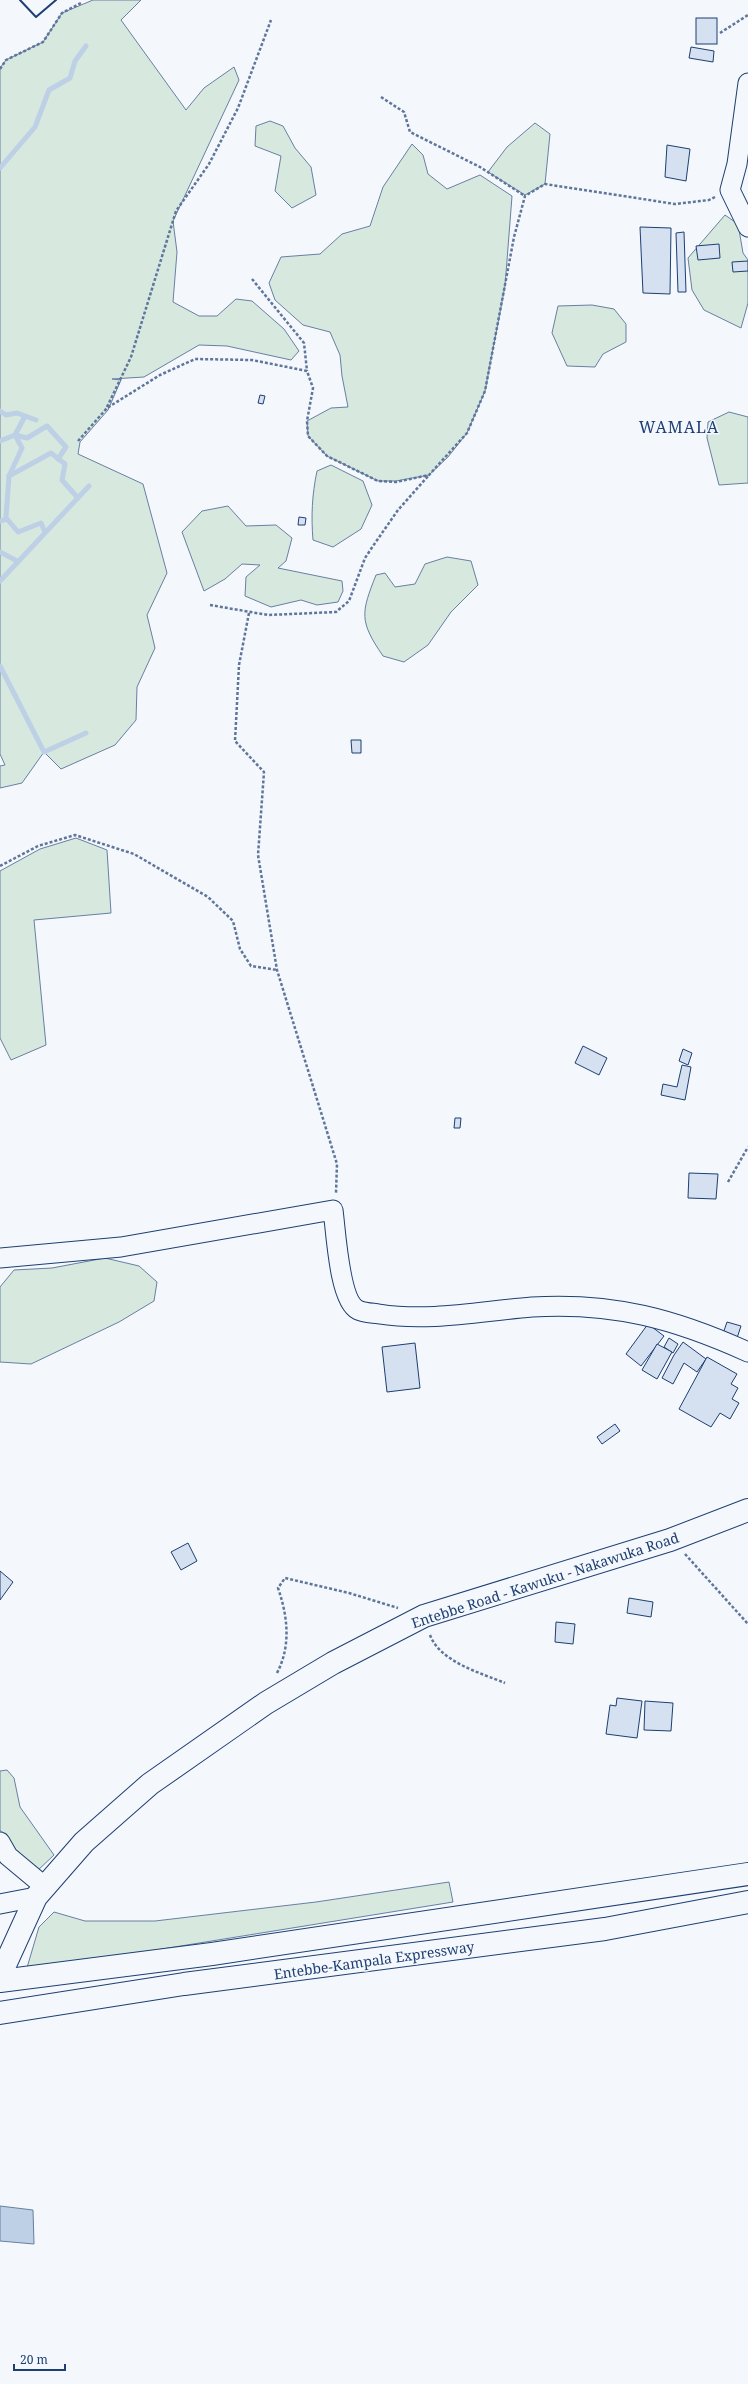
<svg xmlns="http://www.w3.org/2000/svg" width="748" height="2384" viewBox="0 0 748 2384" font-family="'Noto Serif',serif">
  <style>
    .green { fill: #d7e8df; stroke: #687fa3 }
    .water { fill: #bed0e5; stroke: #687fa3 }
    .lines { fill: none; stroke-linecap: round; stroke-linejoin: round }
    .stream { stroke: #bed0e5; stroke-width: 5 }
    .building { fill: #d5e0f0; stroke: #1d3f73 }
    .minor-casing { stroke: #1d3f73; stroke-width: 21 }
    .major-casing { stroke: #1d3f73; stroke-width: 24 }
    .highway-casing { stroke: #1d3f73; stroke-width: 24 }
    .path { stroke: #5e769c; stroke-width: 2.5; stroke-dasharray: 3 2; stroke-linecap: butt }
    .minor { stroke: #f4f7fb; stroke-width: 19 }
    .major { stroke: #f4f7fb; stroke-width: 22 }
    .highway { stroke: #f4f7fb; stroke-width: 22 }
    .wall { stroke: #1d3f73; stroke-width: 2 }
    .labels { text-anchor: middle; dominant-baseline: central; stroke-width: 3; stroke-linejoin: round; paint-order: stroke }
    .street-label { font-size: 14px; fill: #1d3f73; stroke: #f4f7fb }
    .quarter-label { font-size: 16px; letter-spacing: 1px; fill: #1d3f73; stroke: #f4f7fb }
  </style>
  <rect width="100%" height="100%" fill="#f4f7fb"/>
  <!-- green -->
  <g class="green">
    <path d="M93 0H141L121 20 186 110 204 88 234 67 239 80 173 221 177 252 173 302 199 316H217L236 299 252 301 284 329 299 351 291 360 227 346 199 345 144 377 112 379 121 380 108 410 80 442 78 454 143 484 167 573 147 615 155 648 137 687 136 720 115 745 61 769 44 752 22 783 0 788V766L5 765 0 754V68L6 60 43 42 62 13Z"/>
    <path d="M270 121 283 126 295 148 311 167 316 195 292 208 275 191 281 156 255 146 256 126Z"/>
    <path d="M535 123 550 134 545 184 525 195 488 172 507 147Z"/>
    <path d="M412 144 423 155 428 174 447 189 480 175 512 196 505 286 485 391 467 433 448 457 429 475 396 481H378L327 456 308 436 307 421 331 408 348 407 342 376 340 355 330 332 303 325 275 300 269 283 281 257 320 254 342 234 370 226 383 187Z"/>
    <path d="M725 215 738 224 743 253 748 260V303L741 328 704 310 692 290 688 258Z"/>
    <path d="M592 305 614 309 626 324V342L603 354 595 367 567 366 552 333 558 306Z"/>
    <path d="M729 412 748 417V483L719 485 707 438 708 422Z"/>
    <path d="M331 465 363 481 372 505 361 529 333 547 313 540C311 516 312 495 317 471Z"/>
    <path d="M228 506 246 526 276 525 292 538 286 561 278 568 342 581 343 591 338 602 317 605 301 600 271 607 245 596 246 577 260 565 242 564 225 579 204 591 182 532 202 511Z"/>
    <path d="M447 557 471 561 478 585 451 612 428 645 404 662 383 656C359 621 361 613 376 575L385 573 395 587 415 584 425 564Z"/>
    <path d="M76 838 107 850 111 913 34 920 46 1045 11 1060 0 1038V871L40 849Z"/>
    <path d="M105 1258 139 1266 157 1282 154 1301 119 1322 31 1364 0 1362V1287L14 1270 52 1268Z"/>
    <path d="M7 1770 14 1778 20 1807 54 1855 36 1872 15 1850 0 1830V1771Z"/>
    <path d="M449 1882 453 1902 26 1971 39 1927 54 1912 85 1921H155L316 1902Z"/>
  </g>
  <!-- water -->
  <path class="water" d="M0 2206 33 2210 34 2244 0 2241Z"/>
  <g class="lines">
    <!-- stream -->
    <g class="stream">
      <path d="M0 168 35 127 49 90 70 78 75 61 86 46"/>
      <path d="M0 411 6 415 17 413 36 420"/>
      <path d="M15 435 27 438 47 426 66 447 58 459"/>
      <path d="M0 441 15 435 24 418"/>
      <path d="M9 476 51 453 65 464 62 480 78 498"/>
      <path d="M7 519 6 517 9 476 22 448 15 435"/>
      <path d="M0 521 7 519 18 532 41 523 45 532"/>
      <path d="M0 552 17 561"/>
      <path d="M0 581 89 486"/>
      <path d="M0 666 44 752 86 733"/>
    </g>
  </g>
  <!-- building -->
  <g class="building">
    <rect x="696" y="18" width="21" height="26"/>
    <path d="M691 47 714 51 713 62 689 58Z"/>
    <path d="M667 145 690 149 686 181 665 177Z"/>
    <path d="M640 227 671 228 670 294 643 293Z"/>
    <path d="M684 232 686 292H678L676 233Z"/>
    <path d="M719 244 720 258 698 260 696 246Z"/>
    <path d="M748 261V271L733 272 732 262Z"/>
    <path d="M260 395 265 396 263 404 258 403Z"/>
    <path d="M299 517 306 518 305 525H298Z"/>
    <path d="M351 740H361V753H352Z"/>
    <path d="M583 1046 607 1058 599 1075 575 1063Z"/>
    <path d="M683 1049 692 1053 688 1065 679 1061Z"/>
    <path d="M682 1065 691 1067 685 1100 661 1095 663 1084 677 1087Z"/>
    <path d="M455 1118H461L460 1128H454Z"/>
    <path d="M689 1173 718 1174 716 1199 688 1198Z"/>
    <path d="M727 1322 741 1326 733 1350 719 1345Z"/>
    <path d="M648 1324 664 1336 641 1366 626 1354Z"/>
    <path d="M669 1338 678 1344 673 1353 664 1347Z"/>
    <path d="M683 1342 706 1359 697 1372 684 1363 673 1384 662 1378 674 1355Z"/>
    <path d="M415 1343 420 1388 387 1392 382 1347Z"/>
    <path d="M657 1344 672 1352 657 1379 642 1370Z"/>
    <path d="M707 1357 737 1374 731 1384 738 1388 732 1399 739 1403 730 1419 720 1413 711 1427 679 1409Z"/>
    <path d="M615 1424 620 1431 602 1444 597 1437Z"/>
    <path d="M188 1543 197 1561 181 1570 171 1552Z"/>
    <path d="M0 1571 13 1582 0 1600Z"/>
    <path d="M629 1598 653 1602 651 1617 627 1613Z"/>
    <path d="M556 1622 575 1624 573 1644 555 1642Z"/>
    <path d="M617 1698 642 1701 637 1738 606 1734 610 1705 616 1706Z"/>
    <path d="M645 1701 673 1703 671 1731 644 1730Z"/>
  </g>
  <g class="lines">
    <defs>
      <g id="minor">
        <path d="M748 83 737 164 730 190 748 227"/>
        <path d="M0 1258 121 1247 333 1210C336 1231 339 1301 358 1310 364 1313 373 1313 379 1314 430 1322 481 1311 532 1307 613 1302 675 1319 748 1352"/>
        <path d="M0 1842 8 1856 44 1886"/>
        <path d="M0 1904 36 1897"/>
      </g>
      <path id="major" d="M0 1976 36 1897 84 1842 150 1784 266 1703 333 1663 424 1616 670 1540 748 1510"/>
      <g id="highway">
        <path d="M0 1981 212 1954 748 1874"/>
        <path d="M0 2013 184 1984 605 1929 748 1902"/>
      </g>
    </defs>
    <!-- minor casing -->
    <use href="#minor" class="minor-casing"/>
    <!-- major casing -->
    <use href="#major" class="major-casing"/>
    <!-- highway casing -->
    <use href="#highway" class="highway-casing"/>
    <!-- path -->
    <g class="path">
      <path d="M720 33 748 15"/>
      <path d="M0 69 6 60 43 42 62 13 81 3"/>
      <path d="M381 97 404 112 410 132 480 167 525 196"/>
      <path d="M252 279 304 343 307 371"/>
      <path d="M107 407 131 357 176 211 209 164 238 108 271 20"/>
      <path d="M78 441 107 408 160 375 195 359 252 360 307 371 313 388 307 421 308 436 327 456 378 481 396 482 429 475 467 433 485 391 514 237 525 196 545 184 675 204 709 200 715 197"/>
      <path d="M210 605 268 615 336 612 349 601 365 558 373 546 398 510 429 475"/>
      <path d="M249 613 239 665 235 741 264 772 258 855 277 970 337 1164 336 1193"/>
      <path d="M0 866 38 846 75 835 134 854 208 897 233 921 240 949 251 966 277 970"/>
      <path d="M728 1182 748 1147"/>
      <path d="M685 1554 748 1624"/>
      <path d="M430 1635C440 1662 481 1673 505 1683"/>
      <path d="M277 1673C291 1646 288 1617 278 1588L285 1578 349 1593 398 1608"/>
    </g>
    <!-- minor -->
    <use href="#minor" class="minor"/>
    <!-- major -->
    <use href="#major" class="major"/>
    <!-- highway -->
    <use href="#highway" class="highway"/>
    <!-- wall -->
    <path class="wall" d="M20 0 36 17 56 0"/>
  </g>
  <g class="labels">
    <!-- street labels -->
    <g class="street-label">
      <text transform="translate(545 1580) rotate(-18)">Entebbe Road - Kawuku - Nakawuka Road</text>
      <text transform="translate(374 1960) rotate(-8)">Entebbe-Kampala Expressway</text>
    </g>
    <!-- quarter labels -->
    <g class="quarter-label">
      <text x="679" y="427">WAMALA</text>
    </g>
  </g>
  <!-- scale -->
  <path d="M14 2364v6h51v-6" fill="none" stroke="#1d3f73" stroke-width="2"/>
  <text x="20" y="2364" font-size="12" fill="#1d3f73" stroke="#f4f7fb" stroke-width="3" paint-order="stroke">20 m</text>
</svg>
